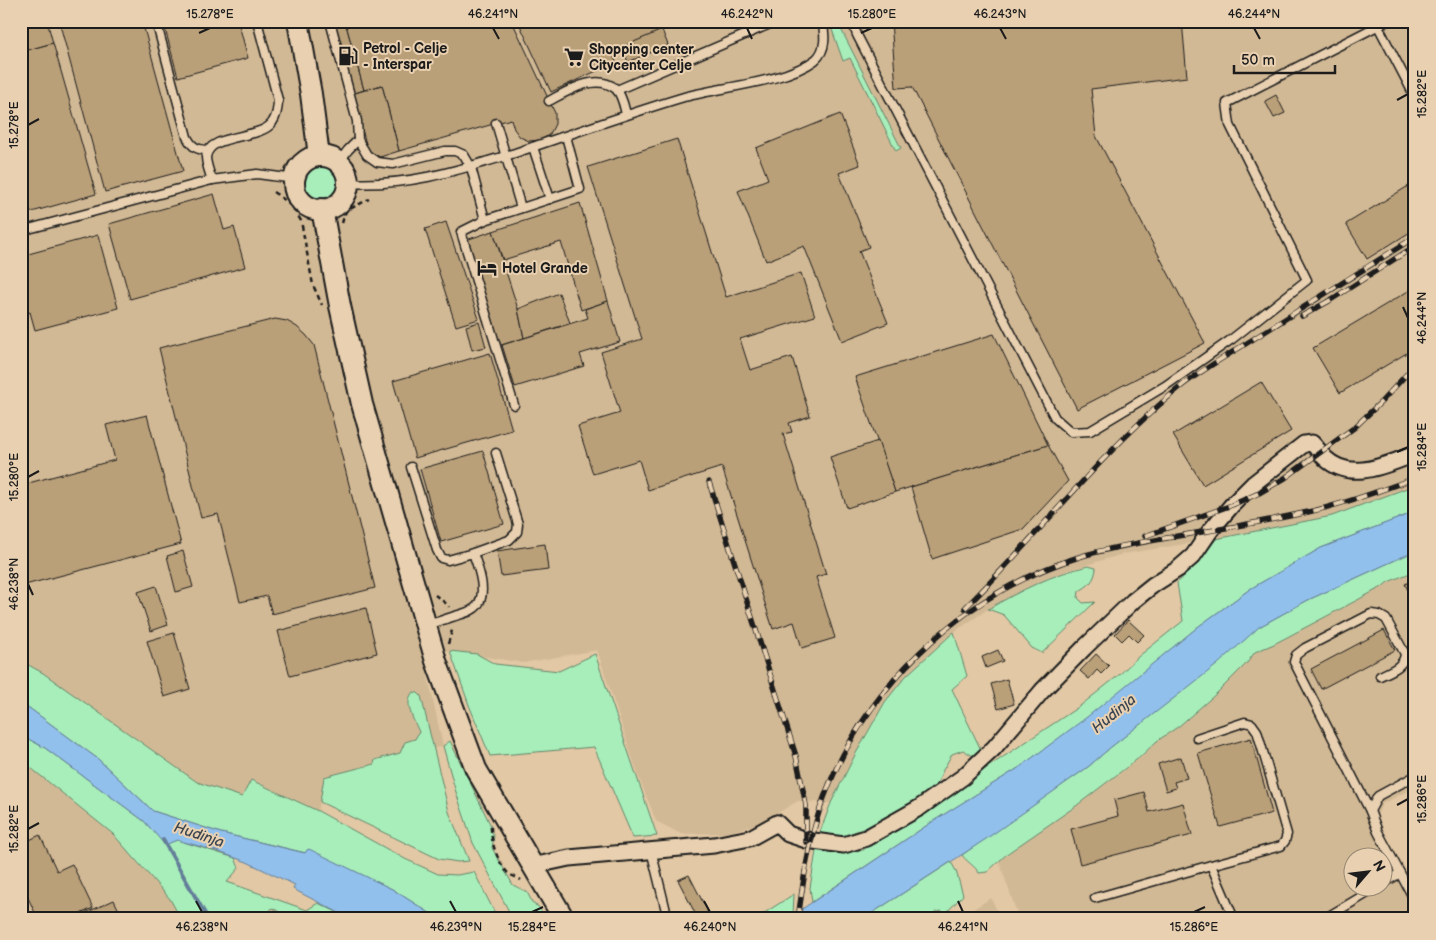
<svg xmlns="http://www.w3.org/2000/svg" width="1436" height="940" viewBox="0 0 1436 940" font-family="'Balsamiq Sans',sans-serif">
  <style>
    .built { fill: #d2b995; fill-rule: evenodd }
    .green { fill: #a8eeba; stroke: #62856b }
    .water { fill: #92c0ec; stroke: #637e99 }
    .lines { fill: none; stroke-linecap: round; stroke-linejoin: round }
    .stream { stroke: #637e99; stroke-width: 4 }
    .building { fill: #baa079; stroke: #1c1c1c }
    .lane-casing { stroke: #1c1c1c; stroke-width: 11 }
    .street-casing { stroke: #1c1c1c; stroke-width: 19 }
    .secondary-casing { stroke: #1c1c1c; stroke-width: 24 }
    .path { stroke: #1c1c1c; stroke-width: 2.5; stroke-dasharray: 5 4; stroke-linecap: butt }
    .lane { stroke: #e8d0b0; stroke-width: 8 }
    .street { stroke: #e8d0b0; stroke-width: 15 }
    .secondary { stroke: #e8d0b0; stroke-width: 20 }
    .rail-casing { stroke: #1c1c1c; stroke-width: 5.5 }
    .rail { stroke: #e8d0b0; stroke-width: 4; stroke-dasharray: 11; stroke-linecap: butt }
    .ticks { fill: none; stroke: #1c1c1c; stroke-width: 2 }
    .labels { text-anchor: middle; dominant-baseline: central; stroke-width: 4; stroke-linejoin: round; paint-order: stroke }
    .poi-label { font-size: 14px; font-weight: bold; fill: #1c1c1c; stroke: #e8d0b0; text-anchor: start }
    .water-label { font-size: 15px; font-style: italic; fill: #3a4550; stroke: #e8d0b0 }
    .neatline { fill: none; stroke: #1c1c1c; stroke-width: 2 }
    .ticks-label { font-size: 12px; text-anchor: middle; fill: #1c1c1c }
  </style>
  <rect width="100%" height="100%" fill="#e2c8a4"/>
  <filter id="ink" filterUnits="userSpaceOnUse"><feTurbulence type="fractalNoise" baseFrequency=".02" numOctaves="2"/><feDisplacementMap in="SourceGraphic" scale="10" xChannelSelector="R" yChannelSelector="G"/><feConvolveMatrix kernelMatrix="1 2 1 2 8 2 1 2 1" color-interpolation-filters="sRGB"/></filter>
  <g filter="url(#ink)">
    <!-- built -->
    <g class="built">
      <path d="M21 21H1415V485L1332 516 1216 539 1123 554 1066 571 988 609 954 632 906 676 885 702 855 755 831 803 798 801 761 823 727 833 681 834 656 821 639 778 597 650 523 663 450 651 424 659 443 746 325 777 318 811 252 780 242 797 197 782 43 673 21 661Z"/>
      <path d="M1415 571V787L1382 804 1377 816 1379 829 1415 892V919H1019L999 861 1023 842 1076 806 1140 758 1157 741 1179 726 1217 693 1247 663 1255 652 1274 644 1382 587 1388 582ZM1354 858H1384V888H1354Z"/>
      <path d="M21 760 113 834 170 899 181 919H21Z"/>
      <path d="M991 898 1001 919H957Z"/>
    </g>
    <!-- green -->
    <g class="green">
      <path d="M829 21H837L901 148 896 151 850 58 843 61Z"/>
      <circle cx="321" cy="183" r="19"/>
      <path d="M1415 485V512L1321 548 1250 589 1199 626 1089 716 1020 767 935 820 812 902 810 888 817 845 847 852 863 850 1080 706 1119 675 1139 656 1183 621 1177 583 1200 561 1216 539 1332 516Z"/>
      <path d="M1415 551V571L1388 582 1382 587 1274 644 1255 652 1247 663 1217 693 1179 726 1157 741 1140 757 1076 806 1008 853 987 872 979 873C974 865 967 862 962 855L1088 767 1111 747 1218 663 1259 627 1308 600Z"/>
      <path d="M1088 566 1096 568C1095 580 1089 586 1079 591L1078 598 1083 603 1095 602 1042 653 1032 648 1004 615 988 609C1022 590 1050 575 1088 566Z"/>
      <path d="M954 632 967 676 952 689 981 750 975 757 963 750 952 754 943 770 935 790 900 810 865 828 834 839 822 837 820 832 831 803 855 755 885 702 906 676Z"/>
      <path d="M450 651 477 654 495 664 559 671 595 654 657 836 633 838 594 747 490 756 469 705Z"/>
      <path d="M21 661 43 673 197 782 242 797 251 780 318 811 405 859 438 874 457 875 474 872 498 919H439L392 889 309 850H307L306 853 221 833 153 811 98 759 21 702Z"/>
      <path d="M413 692 418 693 421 696 449 812 469 861 458 862 439 859 320 802 324 777 374 764 375 760 400 753 405 742 415 739 419 732C414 720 403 703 413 692Z"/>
      <path d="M21 735 45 748 144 821 165 844 177 840 235 858 239 868 227 882 307 910 318 903 351 919 283 918 278 911 272 908 268 913 277 919H181L170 899 113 834 26 764 21 772Z"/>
      <path d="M450 741 491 826 490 828 494 836 492 848 513 885 527 892 533 904 539 907 545 919H513L473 843 455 789 443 746Z"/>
      <path d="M951 862 956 871 963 895 945 914 942 911 935 912 932 916 933 919H863Z"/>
      <path d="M794 894 793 915 787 919H755Z"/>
    </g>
    <!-- water -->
    <g class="water">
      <path d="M1415 512V551L1308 600 1259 627 1218 664 1111 747 1088 767 986 839 863 919H787L935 820 1020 767 1087 717 1199 626 1250 589 1321 548Z"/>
      <path d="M21 702 98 759 153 811 221 833 305 853 307 850 309 849 392 889 439 919H351L293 889 295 885 247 862 216 851 177 840 165 845 144 821 45 748 21 735Z"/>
    </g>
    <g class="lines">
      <!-- stream -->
      <path class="stream" d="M163 840 208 919"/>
    </g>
    <!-- building -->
    <g class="building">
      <path d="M21 21H47L53 43 21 52Z"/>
      <path d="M59 21H142L183 171 105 192Z"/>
      <path d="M163 21H238L248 58 178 77Z"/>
      <path d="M333 21H345L364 90 352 94Z"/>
      <path d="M345 21H512L555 113V124L550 134 541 140 529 141 520 137 514 129 511 119 399 151 382 85 364 90Z"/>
      <path d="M518 21H684L612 52 616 62 551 92Z"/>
      <path d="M891 21H1182L1187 77 1091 89 1096 136 1205 343 1077 409 912 87 896 88Z"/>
      <path d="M662 30 668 45 628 62 622 47Z"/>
      <path d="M53 43 96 194 21 215V52Z"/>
      <path d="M382 85 399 151 380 157 368 151 352 94Z"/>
      <path d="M1276 95 1285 113 1274 118 1265 101Z"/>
      <path d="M840 114 860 165 839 173 869 247 859 251 888 323 842 341 804 246 766 261 738 191 768 179 756 148Z"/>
      <path d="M677 139 726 297 801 273 815 316 740 339 750 370 792 357 810 416 789 423 792 432 783 434 826 574 816 577 835 638 802 648 794 622 773 629 722 467 648 490 639 460 593 474 578 426 620 413 601 352 642 339 588 167Z"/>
      <path d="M1415 182V229L1367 259 1346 224Z"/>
      <path d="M214 194 224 230 234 227 245 267 130 299 109 224Z"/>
      <path d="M580 203 608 301 581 310 561 242 503 260 493 231Z"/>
      <path d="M446 222 479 319 456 326 425 229Z"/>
      <path d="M493 231 518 309 524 338 498 346 466 240Z"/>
      <path d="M98 235 118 308 35 330 30 312 21 315V256Z"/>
      <path d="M1415 287V348L1340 393 1313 348Z"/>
      <path d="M559 293 570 323 524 338 518 309Z"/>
      <path d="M608 301 620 342 580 354 584 366 515 387 502 345 588 318 585 309Z"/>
      <path d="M275 319 287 321 297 327 306 335 314 345 375 588 272 614 267 596 240 602 218 514 201 518 159 348Z"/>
      <path d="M479 322 486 347 472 350 466 326Z"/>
      <path d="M994 334 1048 445 895 492 855 377Z"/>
      <path d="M490 353 512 430 415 458 393 381Z"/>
      <path d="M1261 382 1291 431 1203 485 1173 435Z"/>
      <path d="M147 415 181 544 21 586V485L115 460 106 425Z"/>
      <path d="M878 441 895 492 847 508 830 457Z"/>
      <path d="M1048 445 1068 481 1023 529 932 559 911 487Z"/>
      <path d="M483 451 504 524 441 542 420 469Z"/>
      <path d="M545 544 548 570 501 576 497 551Z"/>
      <path d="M183 551 193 587 176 592 167 556Z"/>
      <path d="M1415 580V605L1405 584Z"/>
      <path d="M156 586 168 625 151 631 138 592Z"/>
      <path d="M366 608 377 653 290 676 278 631Z"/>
      <path d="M1128 620 1144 635 1137 642 1129 634 1122 641 1115 634Z"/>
      <path d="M1384 630 1395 650 1321 689 1311 669Z"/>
      <path d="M174 633 190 689 164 697 147 641Z"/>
      <path d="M998 650 1003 661 986 668 982 657Z"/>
      <path d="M1096 654 1109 666 1101 674 1097 670 1089 679 1080 671Z"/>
      <path d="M1007 679 1014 704 998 709 991 684Z"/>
      <path d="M1251 738 1272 813 1220 827 1198 753Z"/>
      <path d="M1181 757 1187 778 1174 782 1176 788 1166 791 1158 764Z"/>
      <path d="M1144 792 1149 812 1183 803 1192 835 1080 864 1071 829 1118 816 1114 800Z"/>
      <path d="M40 835 57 871 72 864 93 908 78 915 79 919H38L21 883V844Z"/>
      <path d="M689 875 708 912 697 917 678 880Z"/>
      <path d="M114 900 123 919H80L79 916Z"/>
    </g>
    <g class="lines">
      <defs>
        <g id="lane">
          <path d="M156 21 187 137C192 147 197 150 208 150"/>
          <path d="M330 21 357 121 358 140 367 155 377 162 393 164 445 151H455L464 155 471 167 485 220"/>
          <path d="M852 21 857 35 1055 418 1071 432 1090 431 1165 386 1232 339 1307 280 1230 125 1227 103 1387 21"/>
          <path d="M1378 26 1415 97"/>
          <path d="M617 90 777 21"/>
          <path d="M549 101C566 92 596 72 616 89 622 95 624 106 626 114"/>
          <path d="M496 123 521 208"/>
          <path d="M533 147 550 199"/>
          <path d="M339 162 348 150 358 140"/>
          <path d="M212 180C210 174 206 164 206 157 209 133 259 140 272 123 277 116 278 108 278 100L257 21"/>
          <path d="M348 183C407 187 459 170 515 153 571 134 627 114 684 97 721 87 786 82 815 60 827 50 825 34 822 21"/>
          <path d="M21 231 212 180 257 174 295 179"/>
          <path d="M514 405 461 232 485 220 580 189 566 136"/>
          <path d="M411 467 437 550 441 558 448 560 473 553C478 567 488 593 477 606 471 613 460 614 452 617 443 620 435 623 426 625"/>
          <path d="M473 553 509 540 517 532 518 524 496 453"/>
          <path d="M1197 738 1245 722 1252 724 1257 731 1287 834 1285 841 1281 846 1211 865"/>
          <path d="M1415 776 1378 796 1370 811 1378 832 1415 901"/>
          <path d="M1370 811 1294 662 1296 655 1305 648 1371 614 1379 615 1386 619 1405 654C1404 667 1390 671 1380 676"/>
          <path d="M651 850 668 919"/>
          <path d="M1384 883 1400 873"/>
          <path d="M1095 898 1211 865 1234 919"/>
          <path d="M1324 919 1376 888"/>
        </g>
        <path id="street" d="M532 866 569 858 714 845 750 838 777 823 788 834 806 840 844 845 866 838 919 808 963 777 994 748 1042 691 1084 648 1133 601 1153 585 1178 569 1193 556 1210 531 1232 505 1253 484 1304 444 1312 443C1317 448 1321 454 1325 458 1351 483 1387 464 1415 454"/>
        <g id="secondary">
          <path d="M298 21 311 94 319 156"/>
          <circle cx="321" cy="183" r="27"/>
          <path d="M322 209 340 306 362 404 436 661 476 769 564 919"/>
        </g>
      </defs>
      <!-- lane casing -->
      <use href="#lane" class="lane-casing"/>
      <!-- street casing -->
      <use href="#street" class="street-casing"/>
      <!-- secondary casing -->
      <use href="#secondary" class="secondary-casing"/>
      <!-- path -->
      <g class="path">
        <path d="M273 192C286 200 294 208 301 221L313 285 322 305"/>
        <path d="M342 223 346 211 369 199"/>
        <path d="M435 595 448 605 449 607"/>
        <path d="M448 644 453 627"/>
        <path d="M491 827C491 843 497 860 507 872 510 876 517 877 521 880"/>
      </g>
      <!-- lane -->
      <use href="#lane" class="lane"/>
      <!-- street -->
      <use href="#street" class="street"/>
      <!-- secondary -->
      <use href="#secondary" class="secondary"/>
      <defs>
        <g id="rail">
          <path d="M1302 316 1329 301 1415 246"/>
          <path d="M709 482 796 756 806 805V842"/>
          <path d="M1145 536 1232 505 1259 493 1285 478 1355 427 1382 401 1415 365"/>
          <path d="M965 608C1036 538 1096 458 1173 393 1198 371 1229 355 1258 336 1310 303 1362 270 1415 237"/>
          <path d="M798 919C803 882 808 847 819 812 859 691 960 593 1082 556 1115 546 1150 541 1184 535 1222 529 1261 522 1299 514 1338 506 1377 492 1415 478"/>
        </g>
      </defs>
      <!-- rail casing -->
      <use href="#rail" class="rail-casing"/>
      <!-- rail -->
      <use href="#rail" class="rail"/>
    </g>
  </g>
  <!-- ticks -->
  <path class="ticks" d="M493 28 499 39M747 28 752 39M1000 28 1006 39M1254 28 1260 39M199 33 210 28M861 33 872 28M1397 100 1408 94M28 125 39 119M1403 307 1408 318M1397 452 1408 447M28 477 39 471M28 584 33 595M1397 805 1408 799M28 829 39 823M196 901 202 912M450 901 456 912M704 901 710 912M958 901 963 912M532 912 543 907M1194 912 1205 907"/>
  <!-- icons -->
  <defs>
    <symbol id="fuel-bare" viewBox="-9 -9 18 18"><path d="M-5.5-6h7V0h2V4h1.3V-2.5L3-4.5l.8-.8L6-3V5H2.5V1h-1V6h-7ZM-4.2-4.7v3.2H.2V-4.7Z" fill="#1c1c1c" stroke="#e8d0b0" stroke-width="2.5" paint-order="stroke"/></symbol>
    <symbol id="supermarket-bare" viewBox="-9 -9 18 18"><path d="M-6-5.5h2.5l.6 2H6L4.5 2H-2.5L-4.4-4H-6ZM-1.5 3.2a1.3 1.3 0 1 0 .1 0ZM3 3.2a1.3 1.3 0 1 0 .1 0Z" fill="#1c1c1c" stroke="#e8d0b0" stroke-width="2.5" paint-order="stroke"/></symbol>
    <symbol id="hotel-bare" viewBox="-9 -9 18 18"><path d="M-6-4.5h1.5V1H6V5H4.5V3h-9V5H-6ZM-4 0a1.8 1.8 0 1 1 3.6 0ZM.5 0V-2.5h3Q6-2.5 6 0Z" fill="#1c1c1c" stroke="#e8d0b0" stroke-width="2.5" paint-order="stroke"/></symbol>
  </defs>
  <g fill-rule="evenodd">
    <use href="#fuel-bare" x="334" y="42" width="28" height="28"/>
    <use href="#supermarket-bare" x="560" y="43" width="28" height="28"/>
    <use href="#hotel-bare" x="473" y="254" width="28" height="28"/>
  </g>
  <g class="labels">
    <!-- poi labels -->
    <g class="poi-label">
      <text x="363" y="48">Petrol - Celje<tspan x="363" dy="16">- Interspar</tspan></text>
      <text x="589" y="49">Shopping center<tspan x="589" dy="16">Citycenter Celje</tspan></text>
      <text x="502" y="268">Hotel Grande</text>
    </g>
    <!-- water labels -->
    <g class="water-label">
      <text transform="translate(1114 714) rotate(-39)">Hudinja</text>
      <text transform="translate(199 835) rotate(18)">Hudinja</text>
    </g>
  </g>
  <!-- margin -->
  <rect width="1436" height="940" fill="none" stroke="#e8d0b0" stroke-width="55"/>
  <!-- north arrow -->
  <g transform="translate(1368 872) rotate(62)"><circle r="24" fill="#e8d0b0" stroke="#968875"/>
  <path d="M0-4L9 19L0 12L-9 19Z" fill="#1c1c1c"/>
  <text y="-8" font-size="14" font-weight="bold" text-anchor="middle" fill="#1c1c1c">N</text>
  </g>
  <!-- scale -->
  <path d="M1234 65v8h101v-8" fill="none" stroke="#1c1c1c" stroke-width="2.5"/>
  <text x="1241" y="65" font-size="15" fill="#1c1c1c" stroke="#e8d0b0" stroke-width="4" paint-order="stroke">50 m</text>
  <rect x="28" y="28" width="1380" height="884" class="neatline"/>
  <g class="ticks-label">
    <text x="210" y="18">15.278°E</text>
    <text x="493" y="18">46.241°N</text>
    <text x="747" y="18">46.242°N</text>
    <text x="872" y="18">15.280°E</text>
    <text x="1000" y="18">46.243°N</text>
    <text x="1254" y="18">46.244°N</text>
    <text transform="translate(1422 94) rotate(-90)" y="4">15.282°E</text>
    <text transform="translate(14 125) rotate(-90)" y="4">15.278°E</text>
    <text transform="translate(1422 318) rotate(-90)" y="4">46.244°N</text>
    <text transform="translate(1422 447) rotate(-90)" y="4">15.284°E</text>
    <text transform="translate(14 477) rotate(-90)" y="4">15.280°E</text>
    <text transform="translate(14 584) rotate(-90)" y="4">46.238°N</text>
    <text transform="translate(1422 799) rotate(-90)" y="4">15.286°E</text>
    <text transform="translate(14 829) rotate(-90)" y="4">15.282°E</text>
    <text x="202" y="931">46.238°N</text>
    <text x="456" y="931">46.239°N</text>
    <text x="532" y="931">15.284°E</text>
    <text x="710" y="931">46.240°N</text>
    <text x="963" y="931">46.241°N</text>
    <text x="1194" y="931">15.286°E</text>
  </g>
</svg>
